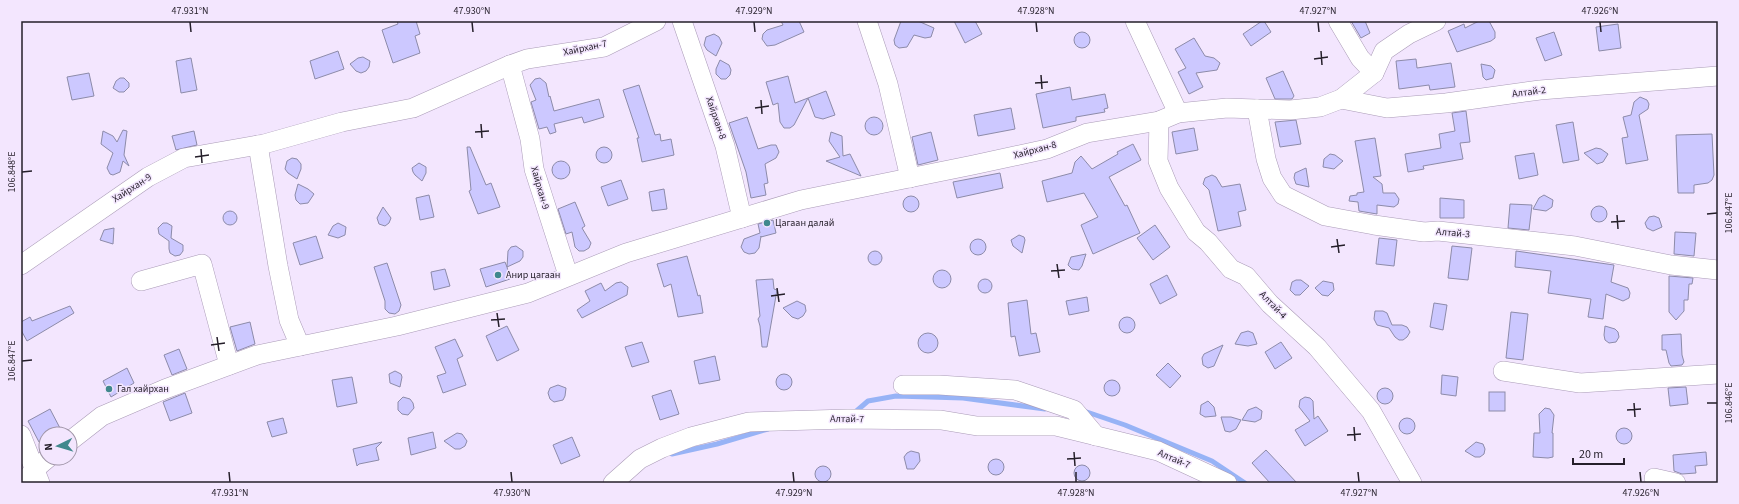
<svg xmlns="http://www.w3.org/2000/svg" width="1739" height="504" viewBox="0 0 1739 504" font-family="'Source Sans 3',sans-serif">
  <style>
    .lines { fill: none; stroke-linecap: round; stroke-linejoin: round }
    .stream { stroke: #97b3f6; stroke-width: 5 }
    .building { fill: #ccc8ff; stroke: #8d8ba9 }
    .minor-casing { stroke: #aa9bb7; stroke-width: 20 }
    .minor { stroke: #fff; stroke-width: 19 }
    .ticks { fill: none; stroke: #251f2a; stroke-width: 1.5 }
    .poi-dot { fill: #40888d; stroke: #f3e6fe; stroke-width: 1.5 }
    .labels { text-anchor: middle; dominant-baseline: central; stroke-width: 3; stroke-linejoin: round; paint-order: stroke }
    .street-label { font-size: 10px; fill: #251f2a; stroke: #f3e6fe }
    .poi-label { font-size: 10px; fill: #251f2a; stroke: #f3e6fe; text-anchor: start }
    .neatline { fill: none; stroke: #251f2a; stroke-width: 1.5 }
    .ticks-label { font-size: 10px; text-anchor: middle; fill: #251f2a }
  </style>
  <rect width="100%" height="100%" fill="#f3e6fe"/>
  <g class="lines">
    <!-- stream -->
    <g class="stream">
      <path d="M1081 410 1125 425 1212 461 1245 483"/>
      <path d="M853 414 868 401 896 396 963 398 1045 409"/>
      <path d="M672 454 717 444 768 429"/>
    </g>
  </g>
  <!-- building -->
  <g class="building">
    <path d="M397 21H416L420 34 415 36 420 53 393 63 382 30 398 24Z"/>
    <path d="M781 21H799L804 32 775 45 767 46 762 39 763 34 767 30 783 25Z"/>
    <path d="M901 21H918L934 28 931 37 925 38 914 35 907 47 899 48 895 45 894 40Z"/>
    <path d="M954 21H975L982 34 965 43Z"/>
    <path d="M1262 21H1264L1271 32 1251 46 1243 34Z"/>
    <path d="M1351 21H1365L1370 33 1361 38Z"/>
    <path d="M1479 21H1489L1495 32V38L1491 41 1457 52 1448 31 1464 24 1465 28Z"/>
    <path d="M1618 24 1621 48 1599 51 1596 27Z"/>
    <path d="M1554 32 1562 55 1545 61 1536 38Z"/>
    <circle cx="1082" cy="40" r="8"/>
    <path d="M714 34 719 37 722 43 716 56 707 50 704 45 706 37Z"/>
    <path d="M1194 38 1205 56 1214 58 1220 63 1217 70 1196 73 1203 87 1189 94 1178 72 1186 68 1175 49Z"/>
    <path d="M338 51 344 69 315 79 310 61Z"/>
    <path d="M363 57 370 61 369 67 366 71 361 73 356 71 350 64 358 58Z"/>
    <path d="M191 58 197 90 181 93 176 61Z"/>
    <path d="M1416 59 1417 68 1451 63 1455 87 1430 90 1429 85 1399 89 1396 61Z"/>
    <path d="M720 60 729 65 731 70 730 75 726 79H721L716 74V69Z"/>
    <path d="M1481 64 1491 66 1495 70 1493 78 1486 80 1483 77Z"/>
    <path d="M1283 71 1294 96 1292 99H1275L1266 78Z"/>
    <path d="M89 73 94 96 72 100 67 77Z"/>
    <path d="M788 76 795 103 808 98 794 125 790 128H784L780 122 778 103 773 105 766 82Z"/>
    <path d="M120 78H124L129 83V87L124 92H119L113 88 116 81Z"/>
    <path d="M540 78 546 83 549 97 550 96 554 111 599 99 604 117 584 123 582 117 554 124 556 132 550 134 547 127 539 129 531 102 536 100 530 85 535 79Z"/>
    <path d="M639 85 655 135 660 134 661 141 671 139 674 155 642 162 637 138H639L623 90Z"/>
    <path d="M1070 87 1072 100 1105 94 1108 108 1104 109 1105 112 1076 117V121L1043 128 1036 94Z"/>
    <path d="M826 91 835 115 823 119 815 117 808 98Z"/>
    <path d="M1640 97 1647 100 1649 104 1648 109 1639 115 1648 160 1626 164 1622 138 1628 137 1623 117 1631 115 1634 102Z"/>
    <path d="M1011 108 1015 129 978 136 974 115Z"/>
    <path d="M1466 111 1470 142 1460 143 1463 159 1423 166 1424 169 1408 172 1405 154 1441 148 1439 134 1455 131 1452 113Z"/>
    <circle cx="874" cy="126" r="9"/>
    <path d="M747 117 758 149 771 145H776L779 152 776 158 765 164 768 183 764 184 766 195 751 198 746 172 729 123Z"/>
    <path d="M1296 120 1301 144 1280 147 1275 122Z"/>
    <path d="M1573 122 1579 160 1563 163 1556 125Z"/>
    <path d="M1194 128 1198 150 1176 154 1172 132Z"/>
    <path d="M123 130 127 131 124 155 129 166 123 161 120 172 113 175 110 174 107 168 113 153 101 144 103 131 113 136 117 142Z"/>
    <path d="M194 131 197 145 176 150 172 136Z"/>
    <path d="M831 132 842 136 843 156 850 154 861 176 826 161 840 157 829 141Z"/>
    <path d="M931 132 938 160 918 165 912 137Z"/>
    <path d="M1712 134 1714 175 1712 180 1708 183 1694 185V193H1678L1676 135Z"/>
    <path d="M1375 138 1381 176 1373 177 1382 184 1383 193H1395L1399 199 1398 204 1394 207 1377 205V214L1359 211 1358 202 1349 201 1350 196 1357 195V193L1364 192 1355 141Z"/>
    <path d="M1133 144 1141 160 1109 177 1125 206 1127 205 1140 233 1093 254 1081 225 1098 217 1084 193 1047 202 1042 181 1072 173 1075 162 1081 156 1092 169 1118 154 1117 152Z"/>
    <path d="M467 147H470L486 185 491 183 500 207 478 214 469 191 471 190Z"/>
    <circle cx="604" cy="155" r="8"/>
    <path d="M1596 148 1601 149 1608 154 1603 162 1597 164 1584 153Z"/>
    <path d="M1534 153 1538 175 1519 179 1515 156Z"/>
    <path d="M1330 154 1335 155 1343 161 1334 169 1323 167 1324 159Z"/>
    <path d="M292 158 297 159 301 164V169L297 179 288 173 285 169 287 161Z"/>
    <circle cx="561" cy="170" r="9"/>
    <path d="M419 163 426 167V173L422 181 415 175 413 172 412 168Z"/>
    <path d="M1306 168 1309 187 1296 184 1294 178 1295 173Z"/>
    <path d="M1000 173 1003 188 957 198 953 182Z"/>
    <path d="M1212 175 1216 177 1222 187 1240 184 1246 210 1238 212 1241 226 1218 231 1209 190 1203 184 1205 178Z"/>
    <path d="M621 180 628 199 608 206 601 187Z"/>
    <path d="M298 184 308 189 314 194 308 203 300 204 296 200 295 195Z"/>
    <path d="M664 189 667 209 652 211 649 192Z"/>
    <path d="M429 195 434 217 420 220 416 198Z"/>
    <path d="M1544 195 1553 200 1552 207 1546 211 1533 209 1539 198Z"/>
    <circle cx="911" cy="204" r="8"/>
    <path d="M1440 198 1464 200V218H1440Z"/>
    <path d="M575 202 585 226 582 228 591 243 589 248 584 251H579L575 247 572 232 566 234 558 209Z"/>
    <path d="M1510 204 1532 205 1529 230 1508 228Z"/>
    <circle cx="1599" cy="214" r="8"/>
    <path d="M383 207 391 218 389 223 385 226 379 224 377 218Z"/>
    <circle cx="230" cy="218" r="7"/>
    <path d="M1654 216 1659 218 1662 227 1653 231 1647 228 1645 223 1649 217Z"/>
    <path d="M773 220 776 233 761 237V236L759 248 755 253 749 254 744 252 741 247 744 239 760 233 758 224Z"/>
    <path d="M163 223H167L172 226 171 238 183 245V251L180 255 175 256 170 253 169 249V241L159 234 158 228Z"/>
    <path d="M338 223 346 227 345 235 338 238 328 235 333 226Z"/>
    <path d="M1155 225 1170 247 1153 260 1137 238Z"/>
    <path d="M114 228 113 244 100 240 104 230Z"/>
    <path d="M1675 232 1696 233 1694 256 1674 254Z"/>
    <path d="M1019 235 1024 237 1025 240 1022 253 1013 246 1011 240Z"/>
    <path d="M316 236 323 258 300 265 293 243Z"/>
    <path d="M1379 238 1397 240 1394 266 1376 264Z"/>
    <circle cx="978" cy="247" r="8"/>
    <path d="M516 246 523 251V257L520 261 507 267 510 279 486 287 480 269 505 262 507 267 508 251 511 247Z"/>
    <path d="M1452 246 1472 248 1468 280 1448 278Z"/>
    <path d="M1516 251 1614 265 1611 282 1628 288 1630 293 1629 298 1623 301 1606 294 1603 319 1588 317 1591 299 1548 293 1551 271 1515 267Z"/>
    <circle cx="875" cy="258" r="7"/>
    <path d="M1086 254 1082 266 1079 270 1072 269 1068 265 1071 257Z"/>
    <path d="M687 256 698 296 700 295 703 313 678 317 671 284 664 287 657 264Z"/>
    <path d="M387 263 401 305 399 311 395 314 389 313 385 309V301L374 267Z"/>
    <path d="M445 269 450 286 434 290 431 272Z"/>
    <circle cx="942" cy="279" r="9"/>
    <path d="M1167 275 1177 295 1160 304 1150 284Z"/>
    <path d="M1669 276 1693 278 1692 284H1689L1688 300H1684V311L1676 320 1669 312Z"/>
    <circle cx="985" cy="286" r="7"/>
    <path d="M773 279 774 289 777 290 767 347H762L760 326 758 319 760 316 756 280Z"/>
    <path d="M1296 280H1301L1309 286 1300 295H1295L1290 290 1292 282Z"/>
    <path d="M1323 281 1333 283 1334 290 1328 296 1322 295 1315 288Z"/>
    <path d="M621 282 628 287 627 295 582 318 577 310 590 301 585 291 601 283 605 291 616 283Z"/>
    <path d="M1087 297 1089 311 1069 315 1066 301Z"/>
    <path d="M1027 300 1031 334 1036 333 1040 352 1019 356 1015 336 1011 337 1008 303Z"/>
    <path d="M797 301 805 305 806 311 803 316 798 319 792 317 783 308Z"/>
    <path d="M1434 303 1447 305 1443 330 1430 327Z"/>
    <path d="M70 306 74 313 27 341 21 330V322L30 317 32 321Z"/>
    <path d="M1375 311H1383L1387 313 1392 325H1402L1407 327 1410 332 1407 337 1403 340H1399L1395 337 1389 328 1377 325 1374 319Z"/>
    <path d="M1511 312 1528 314 1523 360 1506 358Z"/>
    <circle cx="1127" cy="325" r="8"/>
    <path d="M250 322 255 344 237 351 230 327Z"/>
    <path d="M507 326 519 350 497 361 486 336Z"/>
    <path d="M1605 326 1615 329 1618 332 1619 337 1616 342 1609 343 1605 340 1604 335Z"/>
    <path d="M1248 331 1253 333 1257 344 1248 346 1235 344 1241 333Z"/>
    <circle cx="928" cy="343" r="10"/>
    <path d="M1681 334 1682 355 1684 362 1682 365 1671 366 1669 363 1666 350H1662V335Z"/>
    <path d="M455 339 463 356 457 359 466 385 443 393 437 376 446 373 435 347Z"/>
    <path d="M642 342 649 362 632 367 625 347Z"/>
    <path d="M1281 342 1292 358 1275 369 1265 352Z"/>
    <path d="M1223 345 1214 366 1208 368 1203 365 1202 358 1204 354Z"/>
    <path d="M179 349 187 369 172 375 164 355Z"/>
    <path d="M715 356 720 380 699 384 694 361Z"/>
    <path d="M1168 363 1181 376 1170 388 1156 375Z"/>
    <path d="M127 368 134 383 111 397 103 381Z"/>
    <path d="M395 371 401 374 402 377 400 387 390 383 389 374Z"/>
    <circle cx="784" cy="382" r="8"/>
    <path d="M1442 375 1458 377 1456 396 1441 394Z"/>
    <path d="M352 377 357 403 337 407 332 380Z"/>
    <circle cx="1112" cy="388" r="8"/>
    <path d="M558 385 566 388 565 396 563 400 554 402 550 399 548 393 550 388Z"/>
    <path d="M1686 387 1688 404 1670 406 1668 388Z"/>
    <circle cx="1385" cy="396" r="8"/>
    <path d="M671 390 679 414 660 420 652 396Z"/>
    <rect x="1489" y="392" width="16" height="19"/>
    <path d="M185 393 192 413 170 421 163 402Z"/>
    <path d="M403 397 410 399 413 403 414 408 408 415 402 414 398 410V402Z"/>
    <path d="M1305 397 1310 398 1313 401 1314 419 1318 416 1328 431 1305 446 1295 430 1310 421 1299 407 1300 400Z"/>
    <path d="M1208 401 1214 407 1216 416 1205 417 1200 414 1201 405Z"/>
    <path d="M1256 407 1262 411 1261 419 1255 422 1242 420 1248 410Z"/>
    <path d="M1545 408 1550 409 1554 415 1552 433H1553V457L1548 458 1533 457 1534 433H1540L1539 414Z"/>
    <path d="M50 409 61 430 54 434H46V438L39 442 28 421Z"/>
    <path d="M1221 417H1231L1241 420 1236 429 1230 432 1225 431Z"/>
    <path d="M283 418 287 433 272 437 267 422Z"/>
    <circle cx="1407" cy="426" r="8"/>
    <circle cx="1624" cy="436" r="8"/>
    <path d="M433 432 436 448 411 455 408 438Z"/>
    <path d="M457 433 462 434 467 441 465 446 460 449H455L444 441Z"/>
    <path d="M572 437 580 456 561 464 553 445Z"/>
    <path d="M382 442 376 448 379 460 359 464 357 466 353 449Z"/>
    <path d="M1476 442 1483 444 1485 449 1484 454 1480 457H1475L1465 451Z"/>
    <path d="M1266 450 1297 483H1270L1252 463Z"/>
    <path d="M911 451 919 453 920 461 914 469H907L904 457 907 453Z"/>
    <path d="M1706 452 1707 465 1695 466 1696 473 1682 474 1674 471 1673 455Z"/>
    <circle cx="996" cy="467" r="8"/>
    <circle cx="1082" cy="473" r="8"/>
    <circle cx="823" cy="474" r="8"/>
  </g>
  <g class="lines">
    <defs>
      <g id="minor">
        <path d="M682 21 725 146 742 218"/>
        <path d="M867 21 888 84 910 178"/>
        <path d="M1135 21 1178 113"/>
        <path d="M1338 21 1360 58 1374 73"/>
        <path d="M510 65 530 139 534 169 568 275"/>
        <path d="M1341 99 1387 108 1446 103 1540 90 1718 76"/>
        <path d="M1257 109 1266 159 1272 178 1283 195 1325 216 1374 225 1424 232 1438 231 1575 246 1671 265 1718 270"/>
        <path d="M1159 121 1158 161 1169 188 1196 232 1208 242 1231 269 1246 276 1270 304 1317 347 1371 411 1412 483"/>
        <path d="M258 145 278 266 289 320 300 346"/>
        <path d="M21 265 148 177 184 158 264 144 342 122 413 108 510 65 527 59 604 47 656 21"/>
        <path d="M141 281 202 264 229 365"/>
        <path d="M1503 371 1580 383 1718 374"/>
        <path d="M903 385H939L1015 390 1074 410 1096 436"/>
        <path d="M21 435 40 483"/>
        <path d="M70 441 102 416 165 389 257 355 397 326 528 293 626 253 801 200 973 165 1047 149 1087 133 1159 121 1178 113 1227 108 1290 110 1320 107 1341 99 1374 73 1384 51 1409 34 1436 21"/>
        <path d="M1654 478 1676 483"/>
        <path d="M23 483 35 469 48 458"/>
        <path d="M613 483 640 459 662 448 691 437 749 422 848 419 941 420 977 426H1056L1158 451 1227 483"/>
      </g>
    </defs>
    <!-- minor casing -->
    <use href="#minor" class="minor-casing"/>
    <!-- minor -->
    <use href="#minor" class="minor"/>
  </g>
  <!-- ticks -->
  <path class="ticks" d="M190 22 191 32M472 22 473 32M754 22 755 32M1036 22 1037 32M1318 22 1319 32M1600 22 1601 32M1321 51 1322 65M1314 59 1328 57M1041 75 1042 89M1035 83 1048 82M761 100 762 114M755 108 769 106M481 124 482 138M475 132 489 131M201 149 202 163M195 157 209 155M22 172 32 171M1707 214 1717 213M1617 215 1618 229M1611 222 1625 221M1337 239 1339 253M1331 247 1345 245M1057 264 1059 278M1051 271 1065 270M777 288 779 302M771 296 785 294M497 313 499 327M491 320 505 319M217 337 219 351M211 345 225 343M22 361 32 360M1634 403 1635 417M1707 403H1717M1627 410 1641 409M1354 427 1355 441M1347 435 1361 434M1074 452 1075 466M1067 459 1081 458M229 472 230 482M511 472 512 482M793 472 794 482M1076 472V482M1358 472 1359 482M1640 472 1641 482"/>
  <!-- markers -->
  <g class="poi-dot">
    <circle cx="767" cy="223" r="4"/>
    <circle cx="498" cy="275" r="4"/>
    <circle cx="109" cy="389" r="4"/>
  </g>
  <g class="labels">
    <!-- street labels -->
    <g class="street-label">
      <text transform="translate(585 48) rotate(-12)">Хайрхан-7</text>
      <text transform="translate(1529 92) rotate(-7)">Алтай-2</text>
      <text transform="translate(716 118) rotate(71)">Хайрхан-8</text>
      <text transform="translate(1035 150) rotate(-15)">Хайрхан-8</text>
      <text transform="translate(132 188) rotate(-33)">Хайрхан-9</text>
      <text transform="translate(540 188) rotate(74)">Хайрхан-9</text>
      <text transform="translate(1453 233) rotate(5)">Алтай-3</text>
      <text transform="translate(1273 305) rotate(46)">Алтай-4</text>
      <text transform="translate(847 419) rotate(1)">Алтай-7</text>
      <text transform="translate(1174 459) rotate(23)">Алтай-7</text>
    </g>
    <!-- poi labels -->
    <g class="poi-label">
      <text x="775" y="223">Цагаан далай</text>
      <text x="506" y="275">Анир цагаан</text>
      <text x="117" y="389">Гал хайрхан</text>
    </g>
  </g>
  <!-- border -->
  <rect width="1739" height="504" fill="none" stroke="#f3e6fe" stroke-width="44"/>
  <!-- north arrow -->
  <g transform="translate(58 446) rotate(265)"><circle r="19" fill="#f3e6fe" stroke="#a196a9"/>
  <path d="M0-3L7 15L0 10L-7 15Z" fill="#40888d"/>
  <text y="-6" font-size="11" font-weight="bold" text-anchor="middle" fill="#251f2a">N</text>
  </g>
  <!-- scale -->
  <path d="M1573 458v6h51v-6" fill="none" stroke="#251f2a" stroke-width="2"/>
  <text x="1579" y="458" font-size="12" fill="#251f2a" stroke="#f3e6fe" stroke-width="3" paint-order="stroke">20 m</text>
  <rect x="22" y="22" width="1695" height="460" class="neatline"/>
  <g class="ticks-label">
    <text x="190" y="14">47.931°N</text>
    <text x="472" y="14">47.930°N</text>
    <text x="754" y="14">47.929°N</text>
    <text x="1036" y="14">47.928°N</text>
    <text x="1318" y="14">47.927°N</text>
    <text x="1600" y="14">47.926°N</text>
    <text transform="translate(11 172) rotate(-90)" y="4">106.848°E</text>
    <text transform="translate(1728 213) rotate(-90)" y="4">106.847°E</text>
    <text transform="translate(11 361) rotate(-90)" y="4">106.847°E</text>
    <text transform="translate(1728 403) rotate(-90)" y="4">106.846°E</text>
    <text x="230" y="496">47.931°N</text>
    <text x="512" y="496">47.930°N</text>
    <text x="794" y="496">47.929°N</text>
    <text x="1076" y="496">47.928°N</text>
    <text x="1359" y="496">47.927°N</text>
    <text x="1641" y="496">47.926°N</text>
  </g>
</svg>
